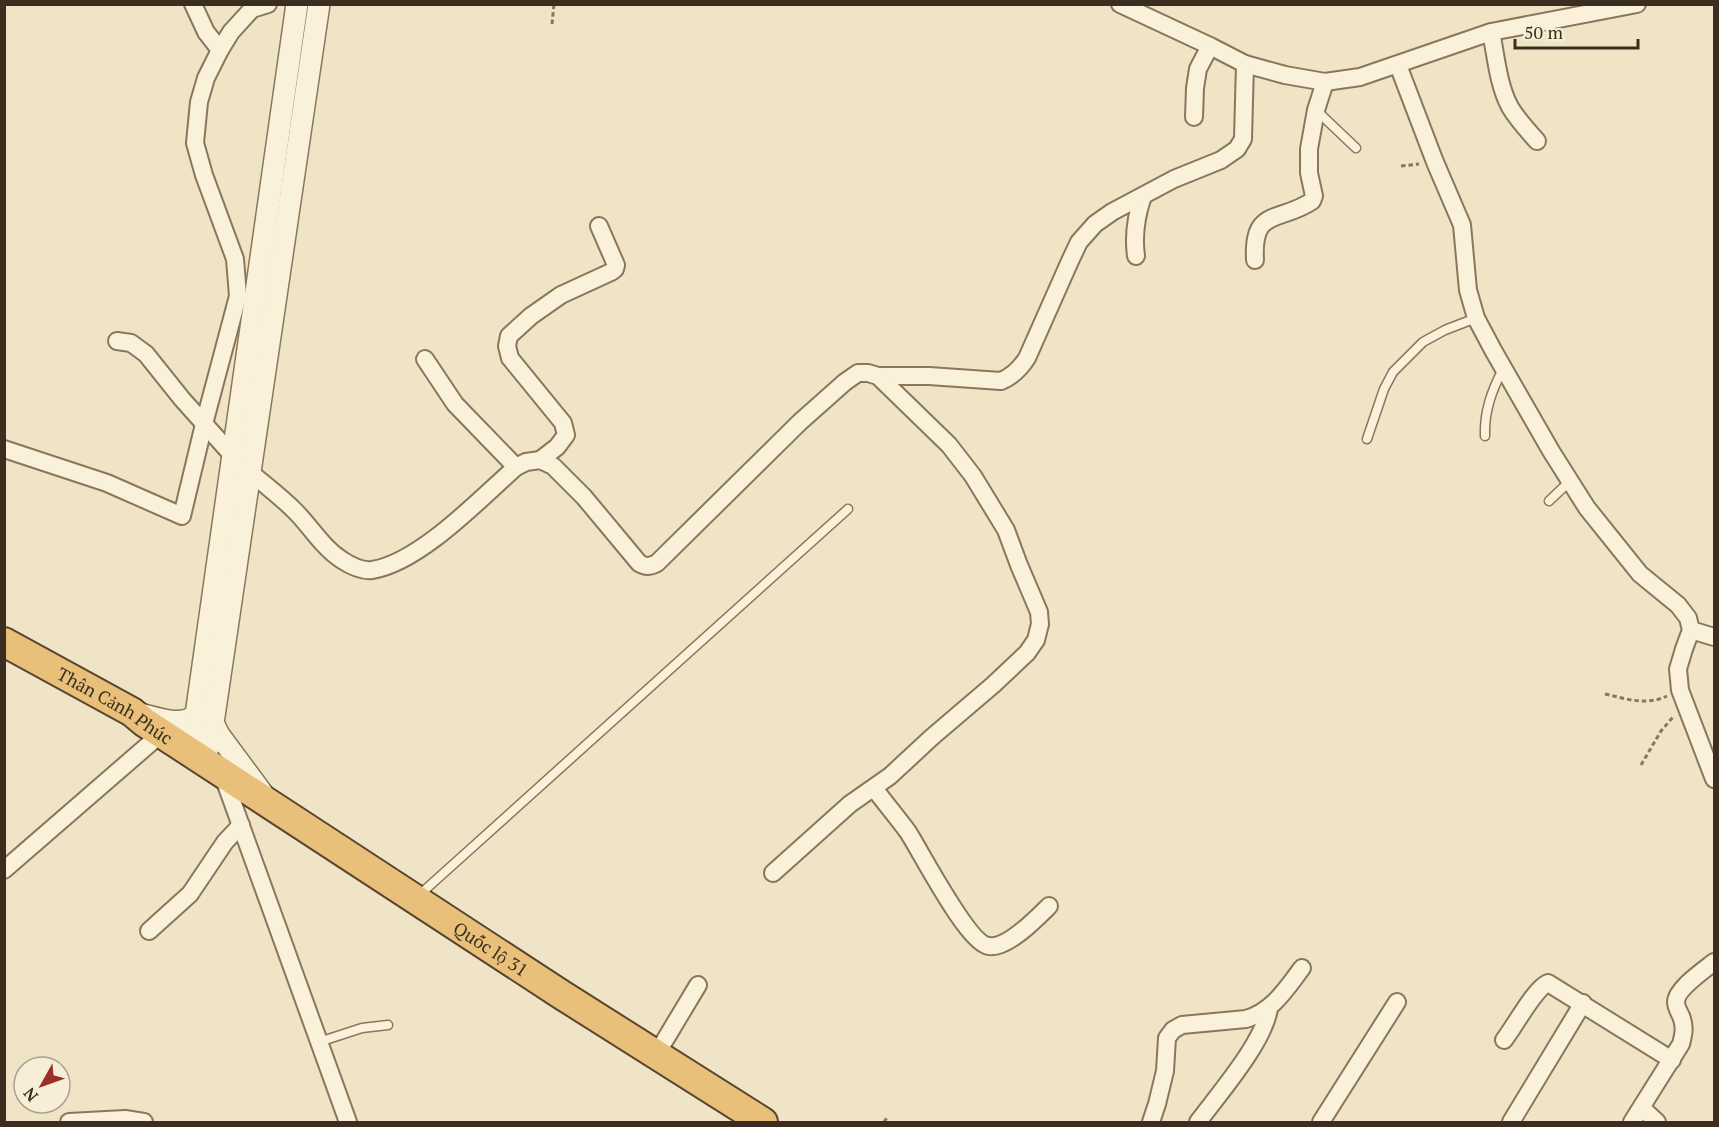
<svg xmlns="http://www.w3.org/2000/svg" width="1719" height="1127" viewBox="0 0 1719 1127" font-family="'PT Serif',serif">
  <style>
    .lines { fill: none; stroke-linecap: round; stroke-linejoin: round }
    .service-casing { stroke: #8b765b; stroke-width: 11 }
    .minor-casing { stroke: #8b765b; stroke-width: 20 }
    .tertiary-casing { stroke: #8b765b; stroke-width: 24 }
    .trunk-casing { stroke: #59442f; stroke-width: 32 }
    .path { stroke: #8b765b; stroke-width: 3; stroke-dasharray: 4.5 3; stroke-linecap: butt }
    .service { stroke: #f9f1da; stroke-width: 8 }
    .minor { stroke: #f9f1da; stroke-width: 16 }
    .tertiary { stroke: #f9f1da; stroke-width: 21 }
    .trunk { stroke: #e8c07a; stroke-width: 28 }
    .labels { text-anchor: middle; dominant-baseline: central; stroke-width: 5; stroke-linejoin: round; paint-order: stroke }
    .street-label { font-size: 18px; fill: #3b2d1f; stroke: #f6eed6 }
  </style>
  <rect width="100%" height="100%" fill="#efe4c6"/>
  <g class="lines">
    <defs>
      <g id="service">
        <path d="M1317 111 1356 148"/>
        <path d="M1485 436C1484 411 1492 390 1503 369"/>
        <path d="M1367 439 1384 389 1393 372 1423 342 1445 330 1476 318"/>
        <path d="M1549 501 1570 481"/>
        <path d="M417 897 848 509"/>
        <path d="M319 1042 362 1028 388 1025"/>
      </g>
      <g id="minor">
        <path d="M193 4 206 32 220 50"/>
        <path d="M1120 4 1210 46 1245 64 1285 75 1325 82 1360 77 1491 32 1637 4"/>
        <path d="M1491 32C1496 56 1498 85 1510 107 1517 119 1527 130 1537 141"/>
        <path d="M1398 65 1435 162 1462 225 1468 290 1476 318 1493 350 1551 451 1587 508 1640 574 1678 605 1688 618 1691 630 1684 649 1678 669 1680 690 1714 779"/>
        <path d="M1194 117 1195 88 1198 69 1210 46"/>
        <path d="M1136 256C1133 234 1136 216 1143 196"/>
        <path d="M1255 260C1252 207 1279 223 1312 201L1314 196 1309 173V149L1316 110 1325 82"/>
        <path d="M117 341 131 343 146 354 182 399 233 456"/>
        <path d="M425 359 455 404 516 467"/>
        <path d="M878 376H929L1001 381C1013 376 1020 369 1027 358L1070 261 1079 242 1095 224 1112 212 1174 179 1221 160 1237 149 1243 139 1245 64"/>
        <path d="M4 449 107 483 182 516 204 424 238 296 235 259 204 175 195 143 199 102 206 78 220 50 231 32 252 9 268 4"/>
        <path d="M540 460 557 447 566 435 563 423 510 358 507 346 509 336 531 316 561 295 611 272 615 269 616 265 599 226"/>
        <path d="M250 472C265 485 281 497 295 511 311 527 323 548 342 560 351 566 362 571 372 570 419 563 480 499 516 467L526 462 540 460 553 466 584 497 639 563C646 567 649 567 657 563L800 422 845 382 858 373H868L878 376 949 445 973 476 1006 530 1019 565 1039 612 1040 624 1036 640 1027 653 993 685 932 737 890 776 850 804 773 873"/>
        <path d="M1691 630 1714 637"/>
        <path d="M223 776 348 1122"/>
        <path d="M874 788C885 803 897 817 908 832 921 852 968 944 989 946 1007 949 1037 918 1049 906"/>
        <path d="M4 870 162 733"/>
        <path d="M149 931 190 894 225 842 241 825"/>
        <path d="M1504 1040C1515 1026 1535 988 1548 983L1672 1060"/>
        <path d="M656 1055 698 985"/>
        <path d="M1642 1108 1657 1122"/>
        <path d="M69 1122 125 1119 144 1122"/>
        <path d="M1151 1122 1157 1104 1165 1071 1167 1038 1173 1030 1182 1025 1246 1019C1273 1011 1286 989 1302 968"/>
        <path d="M1198 1122C1218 1095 1265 1041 1269 1008"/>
        <path d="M1321 1122 1397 1002"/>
        <path d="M1511 1122 1583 1003"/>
        <path d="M1632 1122 1681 1044C1684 1033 1685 1026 1681 1016 1679 1012 1676 1007 1676 1002 1676 989 1704 970 1714 962"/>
      </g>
      <g id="tertiary">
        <path d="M140 714C157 718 181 728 196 715"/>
        <path d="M213 723 219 735 262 793"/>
        <path d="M189 750 196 715 297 4"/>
        <path d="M205 762 213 723 319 4"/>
      </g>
      <g id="trunk">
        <path id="s1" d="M4 642 132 712 144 722 562 995 763 1122"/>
      </g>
    </defs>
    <!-- service casing -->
    <use href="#service" class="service-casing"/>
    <!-- minor casing -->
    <use href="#minor" class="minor-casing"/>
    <!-- tertiary casing -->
    <use href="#tertiary" class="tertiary-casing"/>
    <!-- trunk casing -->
    <use href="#trunk" class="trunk-casing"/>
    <!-- path -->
    <g class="path">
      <path d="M552 24 554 4"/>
      <path d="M1401 166 1419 164"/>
      <path d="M1605 694C1627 699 1646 706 1667 696"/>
      <path d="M1641 765 1661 731 1673 717"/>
      <path d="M884 1122 888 1116"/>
    </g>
    <!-- service -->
    <use href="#service" class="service"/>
    <!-- minor -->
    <use href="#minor" class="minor"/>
    <!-- tertiary -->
    <use href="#tertiary" class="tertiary"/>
    <!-- trunk -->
    <use href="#trunk" class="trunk"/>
  </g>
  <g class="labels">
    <!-- street labels -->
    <g class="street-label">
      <text stroke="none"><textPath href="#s1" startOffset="128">Thân Cảnh Phúc</textPath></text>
      <text stroke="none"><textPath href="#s1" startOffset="576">Quốc lộ 31</textPath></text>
    </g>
  </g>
  <!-- border -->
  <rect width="1719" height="1127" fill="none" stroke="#3b2d1f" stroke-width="12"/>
  <!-- north arrow -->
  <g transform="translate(42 1085) rotate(230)"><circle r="28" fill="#f6eed6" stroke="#aba18d" stroke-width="1.5"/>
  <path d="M0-4.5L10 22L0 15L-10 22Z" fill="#9b2d2a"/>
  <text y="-9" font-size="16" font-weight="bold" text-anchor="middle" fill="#3b2d1f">N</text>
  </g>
  <!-- scale -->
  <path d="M1515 39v9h123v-9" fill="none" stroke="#3b2d1f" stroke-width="3"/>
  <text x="1524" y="39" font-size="18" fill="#3b2d1f" stroke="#f6eed6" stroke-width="4.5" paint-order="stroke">50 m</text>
</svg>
